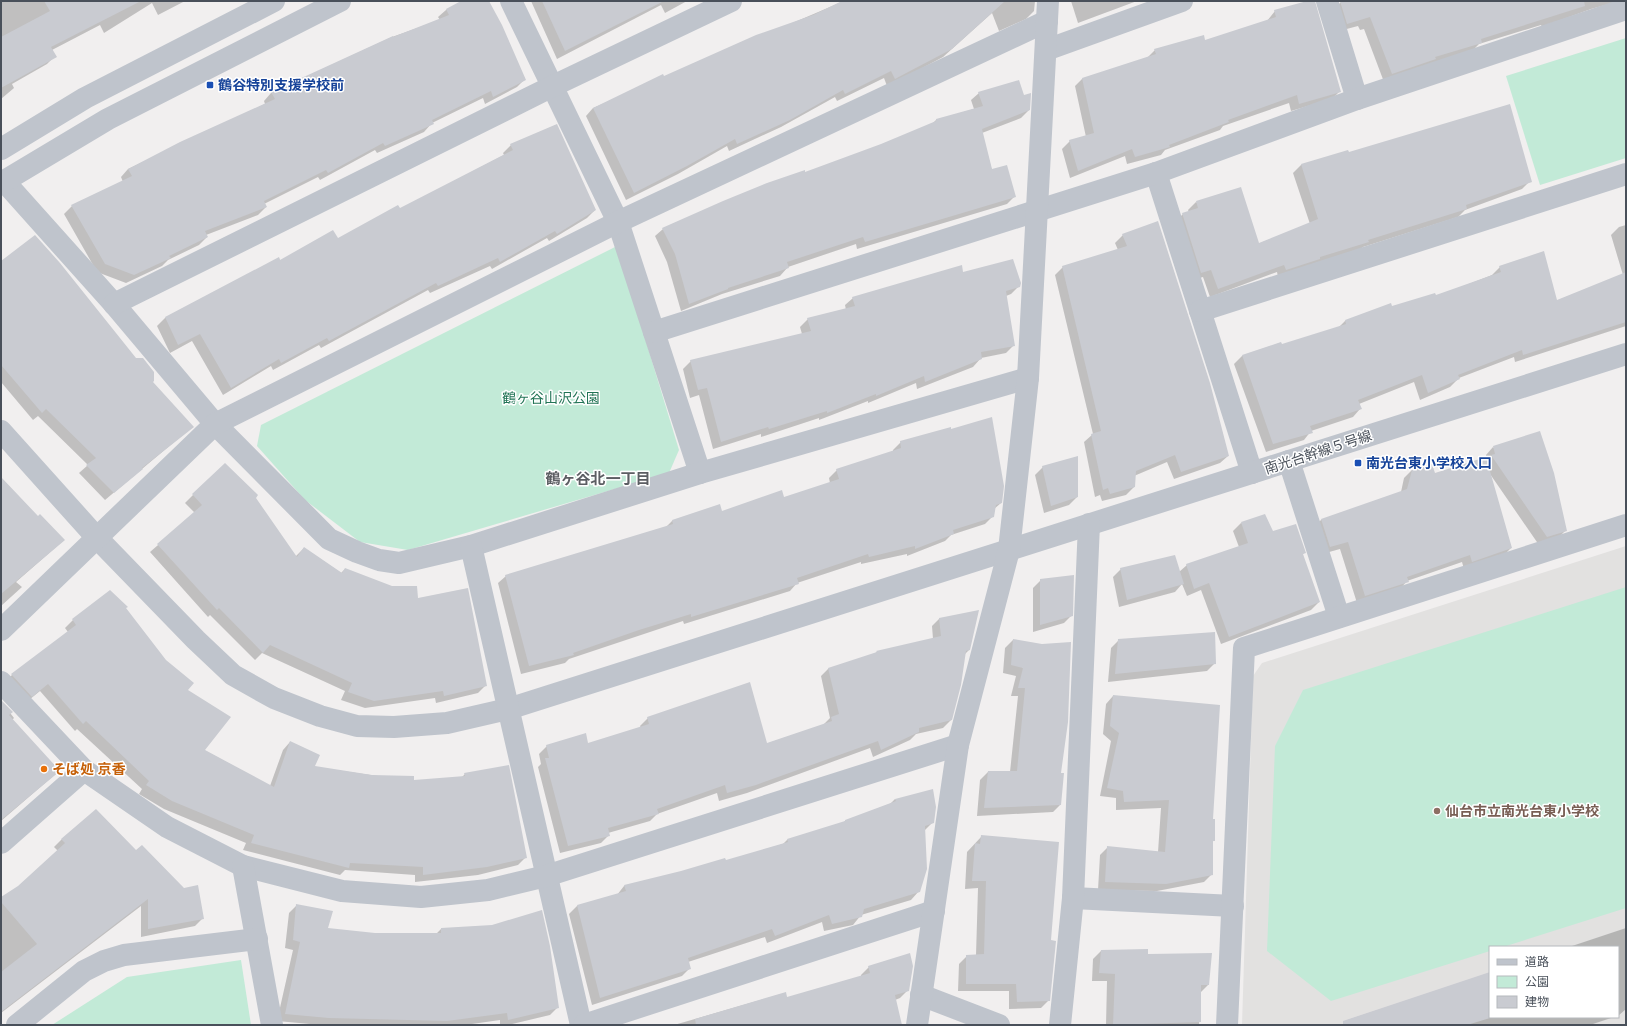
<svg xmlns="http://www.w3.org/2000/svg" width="1627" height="1026" viewBox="0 0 1627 1026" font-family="Roboto,'Noto Sans JP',sans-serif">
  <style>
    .education { fill: #e2e1e0; fill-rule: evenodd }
    .green { fill: #c2ead7 }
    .shadow { fill: #0003 }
    .building { fill: #c9cbd1 }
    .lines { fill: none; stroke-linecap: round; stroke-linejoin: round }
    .minor { stroke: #bfc4cc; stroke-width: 22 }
    .transit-dot { fill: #1a4fb4; stroke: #fff; stroke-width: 1.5 }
    .food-dot { fill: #e8710a; stroke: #fff; stroke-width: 1.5 }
    .education-dot { fill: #8d6e63; stroke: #fff; stroke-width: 1.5 }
    .labels { text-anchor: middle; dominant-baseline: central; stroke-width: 3; stroke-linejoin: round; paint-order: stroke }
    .transit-label { font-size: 14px; font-weight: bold; fill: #164399; stroke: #fff; text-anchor: start }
    .park-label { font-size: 14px; fill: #227456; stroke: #fff }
    .street-label { font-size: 14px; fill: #49505a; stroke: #fff }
    .food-label { font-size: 14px; font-weight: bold; fill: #c56008; stroke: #fff; text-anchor: start }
    .education-label { font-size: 14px; font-weight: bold; fill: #785e54; stroke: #fff; text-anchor: start }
    .neighbourhood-label { font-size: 15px; font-weight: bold; fill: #5c5e63; stroke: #fff }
  </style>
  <rect width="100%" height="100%" fill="#f1efef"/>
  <!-- education -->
  <path class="education" d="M1626 546V1025H1242L1253 676 1262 663ZM1490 947H1618V1017H1490Z"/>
  <!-- green -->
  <g class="green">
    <path d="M1626 38V158L1540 185 1506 76Z"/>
    <path d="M617 246 679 450 669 473 408 550 360 542 305 500 257 446 261 425Z"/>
    <path d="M1626 587V908L1503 947H1490V951L1331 1001 1267 951 1275 746 1303 690Z"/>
    <path d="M241 960 251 1025H52L127 977Z"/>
  </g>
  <!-- shadow -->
  <g class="shadow">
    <path d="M1 1H185L158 15 152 3 104 33 100 25 52 50 55 56 47 64 12 84 14 88 1 99Z"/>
    <path d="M463 1H487L525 79 517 87 485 104 483 98 432 123 424 132 377 153 375 150 320 180 318 177 264 204 266 207 258 215 206 235 207 237 199 245 168 260 162 266 126 283 97 272 64 214 72 206 123 182 121 177 128 169 265 104 264 101 271 93 392 37 440 20 438 17 446 10Z"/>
    <path d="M531 1H687L665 13 661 5 557 59Z"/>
    <path d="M844 1H1035L1034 11 1026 19 999 31 992 13 943 57 902 79 887 86 884 78 837 101 835 97 781 127 729 151 727 146 678 174 626 200 586 116 593 108Z"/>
    <path d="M1071 1H1137L1078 23Z"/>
    <path d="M1311 1H1314L1340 91 1332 99 1291 111 1289 103 1223 126 1220 130 1165 150 1161 155 1127 164 1125 156 1070 178 1062 149 1070 141 1086 137 1075 86 1082 79 1147 58 1155 50 1205 41 1267 21 1275 11Z"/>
    <path d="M1345 1H1620L1591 9 1542 27 1541 25 1479 44 1473 50 1384 82 1364 29 1360 30 1358 26 1339 31 1333 10 1341 2Z"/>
    <path d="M979 93 1029 110 1021 118 982 133 992 171 1015 196 1007 204 857 249 856 244 788 267 780 276 722 294 681 311 667 262 655 236 663 229 881 145 932 124 936 120 974 109 971 100Z"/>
    <path d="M556 125 595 210 587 218 549 241 547 238 492 269 490 266 430 293 428 290 321 348 319 345 273 370 271 366 223 395 192 341 170 353 157 326 165 318 279 258 280 261 337 240 399 210 504 155 503 153 511 145Z"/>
    <path d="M1348 151V153L1530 181 1522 189 1465 210 1458 217 1363 247 1360 250 1278 277 1277 272 1210 297 1203 277 1193 280 1175 222 1183 214 1189 212 1188 210 1196 202 1258 244 1310 224 1293 173 1301 165Z"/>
    <path d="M1626 225V326L1515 362 1514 357 1459 378 1450 387 1420 400 1414 382 1359 404 1360 409 1353 417 1311 431 1304 440 1266 452 1234 364 1242 356 1280 343 1281 346 1339 327 1345 321 1436 297 1492 275 1500 267 1556 301 1623 275 1611 235 1619 227Z"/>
    <path d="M1123 235 1228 456 1220 463 1174 479 1167 462 1134 476V487L1126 495 1102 501 1100 495 1095 497 1084 442 1093 434 1055 275 1063 267 1118 250 1115 243Z"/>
    <path d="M1 263 151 382 192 427 105 500 79 473 88 465 38 416 33 420 1 382Z"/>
    <path d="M963 273 1019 286 1011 294 1006 296 1014 345 1006 353 981 358 973 367 917 389 916 383 868 403V401L819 420V418L761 437V434L713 449 699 395 690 398 683 369 691 361 802 334 800 327 808 319 846 310 845 305 853 298Z"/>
    <path d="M901 442 1001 503 994 509 993 516 985 524 951 535 945 541 907 556V554L861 564V562L797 583 790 591 684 624 683 621 569 659 565 663 521 674 498 583 506 576 666 527 672 521 719 506 721 512 784 498 830 483 829 478 837 470 893 452V450Z"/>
    <path d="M1493 447 1566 530 1558 538 1539 545 1490 474 1511 548 1503 556 1464 569 1462 562 1407 581 1400 589 1357 603 1340 549 1322 554 1313 528 1321 520 1401 492 1404 478 1412 470 1434 474 1486 458V455Z"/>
    <path d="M1043 467 1077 497 1069 505 1044 513 1035 475Z"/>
    <path d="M1 479 38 518 64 540 16 582 22 587 1 606Z"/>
    <path d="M193 495 255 498 295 557 304 548 341 573 345 569 417 599 486 685 478 693 436 703 435 698 365 708 341 700 345 691 262 653 255 660 210 615 208 617 150 552 195 513 185 503Z"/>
    <path d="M1241 523 1273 532 1304 553 1302 555 1319 602 1311 610 1221 644 1201 590 1187 596 1182 584 1175 592 1119 607 1113 577 1121 569 1179 572 1187 565 1239 547 1233 531Z"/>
    <path d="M1041 580 1072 615 1064 623 1033 632V588Z"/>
    <path d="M125 608 186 690 204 750 270 786 283 750 290 742 314 767 413 781 462 777 465 774 526 857 518 865 478 875 415 882V875L345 870 340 875 243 850 246 843 164 809 139 794 142 789 77 729 75 731 40 691 24 704 3 682 68 632 65 628 73 620Z"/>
    <path d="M940 618 969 650 965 654 951 720 943 728 916 734 910 740 873 757 870 748 747 793 719 801 717 793 657 814 650 821 608 833 609 835 601 843 560 853 538 767 541 764 539 754 547 746 587 745 641 728 640 726 648 718 766 744 823 725 830 718 821 676 828 669 874 654 877 652 933 639 932 626Z"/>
    <path d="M1013 640 1060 774V805L1053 812 977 816 980 780 988 772H1010L1018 696H1011L1016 676 1003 673 1005 648Z"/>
    <path d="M1119 640 1215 663 1207 671 1108 682 1111 648Z"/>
    <path d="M1113 696 1214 840 1212 843V874L1204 882 1157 891 1098 890 1100 855 1108 847 1158 852 1161 808 1116 810V798L1100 796 1111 741 1103 734 1106 704Z"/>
    <path d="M1 701 14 718 12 720 59 771 1 821Z"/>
    <path d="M895 799 933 822 925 830 919 891 911 900 861 915 853 925 824 931 822 922 767 943 765 937 688 962 690 968 682 976 592 1005 569 914 577 906 617 895 624 886 725 862 783 844 787 840 843 823 845 821 890 804Z"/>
    <path d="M982 836 1050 941 1049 1000 1041 1008 1009 1009V991H958L959 964 967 956 976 955 978 888 965 889 967 852Z"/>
    <path d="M62 839 203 918 195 926 141 937V906L1 1013V899L18 887 58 851 54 847Z"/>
    <path d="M297 905 326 929 375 934H436L441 929 558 1007 550 1015 508 1025H500V1020L465 1025H321L277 1021 293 950 285 948 289 913Z"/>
    <path d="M1626 928V1009L1618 1016V947H1569Z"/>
    <path d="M1101 951 1146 955 1208 985 1200 993 1199 1025H1106L1107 981H1092L1093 959Z"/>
    <path d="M869 967 908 990 900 998 895 1000 901 1025H674L785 993 787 998 861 977V975Z"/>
    <path d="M1490 973V1017H1614L1590 1025H1343L1348 1020Z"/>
  </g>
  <!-- building -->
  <g class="building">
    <path d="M44 1H141L51 47 57 57 1 88V37L50 11Z"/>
    <path d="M461 1H489L502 25 526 80 493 97 491 91 432 120 434 124 385 146 383 143 328 173 326 170 264 201 267 207 205 231 208 237 169 256 171 258 134 275 105 264 71 205 132 176 128 169 180 142 275 99 271 92 393 36V37L449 15 446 9Z"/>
    <path d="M542 1H664L565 51Z"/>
    <path d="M842 1H1005L952 49 910 71 895 79 891 71 845 94 843 90 790 120 737 144 735 139 687 166 634 193 593 108 663 74 664 76 756 35 813 15Z"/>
    <path d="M1307 1H1315L1341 92 1299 104 1297 95 1228 120 1229 122 1169 145 1170 147 1135 157 1132 149 1078 171 1069 140 1094 133 1082 78 1156 54 1154 49 1204 35 1205 40 1276 17 1274 10Z"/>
    <path d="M1340 1H1584L1585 6 1481 39 1482 43 1435 57 1436 59 1392 74 1370 17 1347 24Z"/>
    <path d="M1019 80 1024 95 1031 93 1030 110 982 129 992 169 1007 165 1016 197 865 242 863 237 787 262 789 268 728 288V289L689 304 675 254 662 228 723 201 767 183 805 170V172L881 144 936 121V119L983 106 978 92Z"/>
    <path d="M1510 104 1532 182 1466 205 1467 209 1368 240 1369 242 1320 257V259L1286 270 1284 265 1218 289 1211 270 1201 273 1182 213 1198 208 1196 201 1241 187 1259 243 1318 219 1301 164 1348 150 1349 152Z"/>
    <path d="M557 124 596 210 557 234 555 231 500 262 498 258 438 286 436 283 329 341 327 338 281 363 279 359 231 388 200 334 178 345 165 317 279 257 280 260 333 230 338 238 398 205 400 208 513 150 510 144Z"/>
    <path d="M1158 221 1210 383 1229 456 1181 472 1175 455 1136 471 1135 487 1110 494 1108 488 1103 490 1091 434 1101 431 1062 266 1127 246 1122 234Z"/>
    <path d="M35 235 60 263 136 358H143L154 372V381L153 382 194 427 142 468 143 469 114 493 86 465 96 458 46 409 42 413 1 365V261Z"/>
    <path d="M1544 251 1557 300 1626 272V322L1523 355 1522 350 1458 375 1460 379 1428 393 1422 375 1358 400 1362 409 1310 426 1313 433 1273 444 1242 355 1281 342 1282 344 1346 324 1345 320 1391 303 1392 306 1435 293 1436 295 1501 272 1499 266Z"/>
    <path d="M1013 259 1021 283 1020 287 1006 291 1015 346 981 352 982 359 925 382 924 376 876 396V394L827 413V411L769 429 768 427 721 442 707 388 698 390 690 360 811 331 807 318 855 306 852 297 962 265 963 272Z"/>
    <path d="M992 417 1004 486 1002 503 996 505 994 517 953 530 954 534 915 549V546L869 557 868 554 797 578 799 584 691 617V614L639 630 573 653 574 655 529 666 505 575 673 524 672 520 720 504 722 511 782 490 784 497 839 479 836 469 901 448 900 441 951 427V429Z"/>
    <path d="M1540 431 1554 473 1567 531 1547 537 1491 455 1495 454 1493 446Z"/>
    <path d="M1078 456V497L1051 506 1042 466Z"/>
    <path d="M1486 457 1512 548 1472 562 1470 555 1407 577 1409 582 1365 596 1348 542 1330 547 1321 519 1407 489 1412 470 1432 464 1435 473Z"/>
    <path d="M225 463 258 495 256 498 297 557 304 547 342 573 345 568 392 586H417L418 598 468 588 487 686 444 696 443 691 374 701 348 692 352 683 270 645 263 653 219 608 217 610 157 544 202 505 192 494Z"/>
    <path d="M1 477 38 516 40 514 65 540 1 594Z"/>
    <path d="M1265 514 1273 531 1296 524 1306 553 1303 554 1320 602 1229 637 1209 583 1194 589 1186 564 1248 543 1241 522Z"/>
    <path d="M1175 555 1184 584 1127 600 1120 568Z"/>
    <path d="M1074 575 1073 616 1040 625V579Z"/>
    <path d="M110 590 128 607 126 608 166 660 194 683 188 690 231 717 205 750 274 787 290 741 320 755 315 766 372 775 414 776V780L465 776 464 773 509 765 527 858 487 867 423 875V867L350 863 349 868 251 843 254 835 172 801 146 785 149 781 86 721 83 724 48 684 32 697 11 674 76 625 72 619Z"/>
    <path d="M979 610 970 650 966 651 961 685 952 720 919 728V732L881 750 878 741 756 785 727 793 725 785 657 809 659 814 608 828 610 836 568 846 545 758H549L546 745 586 733 588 743 649 724 647 717 750 682 767 743 832 721 831 717 839 714 828 668 877 652 876 651 941 636 939 618Z"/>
    <path d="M1215 632 1216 664 1115 674 1118 639Z"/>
    <path d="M1013 639 1042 644 1071 642 1068 722 1061 773H1064L1061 805 984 808 988 771H1017L1025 688H1018L1023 668 1011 665Z"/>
    <path d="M1113 695 1220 705 1213 819H1215V841H1213V875L1166 884 1105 882 1107 846 1165 852 1169 800 1124 802 1123 791 1107 788 1119 733 1110 726Z"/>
    <path d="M1 700 13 712 9 715 60 771 1 820Z"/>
    <path d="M933 789 936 807 934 823 925 826 927 869 920 892 864 909 862 917 832 924 829 915 775 936 772 929 688 958 691 969 600 998 577 905 626 891 624 885 681 871 725 858 726 860 788 842 787 839 845 821V820L896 801 895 799Z"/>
    <path d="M96 809 136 850 142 845 184 888 198 885 204 919 148 929V899L1 1012V972L37 944 1 902V897L18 886 65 843 61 839Z"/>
    <path d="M981 835 1059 842 1051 940 1056 941 1050 1001 1017 1002 1016 984H966V955L984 954 986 881H972L975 843 980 844Z"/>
    <path d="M296 904 333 911 328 928 375 933H441V928L492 925 542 910 550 946 559 1008 508 1020 507 1013 447 1021 329 1018 285 1014 300 942 293 940Z"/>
    <path d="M1148 949V954L1212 953 1209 985H1201V1022L1113 1025 1115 974 1099 973 1101 950Z"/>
    <path d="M910 953 913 966 909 991 895 995 902 1025H696L695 1019 786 992 787 997 870 973 868 966Z"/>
    <path d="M1490 972V1018L1467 1025H1343V1021Z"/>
  </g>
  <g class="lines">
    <!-- minor -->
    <g class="minor">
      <path d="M511 1 618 222 700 473"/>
      <path d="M1327 1 1357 99"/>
      <path d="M1046 50 1182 1"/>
      <path d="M1 149 85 98 274 1"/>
      <path d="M1156 173 1252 473"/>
      <path d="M4 181 114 304 215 424 329 539 357 552 379 560 399 563 471 546 700 473 1028 378"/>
      <path d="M1 183 108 119 340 1"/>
      <path d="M114 304 553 86 731 1"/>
      <path d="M1200 311 1626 174"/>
      <path d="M654 332 1156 173 1357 99 1626 9"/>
      <path d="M1 431 97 538 196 640 233 675 274 698 320 716 357 726 394 727 447 723 508 709 1626 354"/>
      <path d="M1289 461 1339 617"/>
      <path d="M471 546 581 1025"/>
      <path d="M1 630 215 424 618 222 1047 21"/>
      <path d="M1 682 84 770 167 827 243 866 342 891 421 897 488 890 546 876 958 745"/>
      <path d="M1 843 84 770"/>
      <path d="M243 866 272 1025"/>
      <path d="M1073 898 1233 906"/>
      <path d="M921 995 999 1025"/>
      <path d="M17 1025 84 971 104 961 124 955 257 939"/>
      <path d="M584 1025 934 911"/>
      <path d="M917 1025 958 745 1009 550 1028 378 1048 1"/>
      <path d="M1060 1025 1073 898 1089 524"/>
      <path d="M1227 1025 1244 648 1626 525"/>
    </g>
  </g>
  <!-- markers -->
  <g class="transit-dot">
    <rect x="206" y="81" width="8" height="8" rx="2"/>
    <rect x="1354" y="459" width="8" height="8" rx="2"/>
  </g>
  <circle class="food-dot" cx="44" cy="769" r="4"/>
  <circle class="education-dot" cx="1437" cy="811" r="4"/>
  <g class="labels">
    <!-- transit labels -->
    <g class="transit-label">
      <text x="218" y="85">鶴谷特別支援学校前</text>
      <text x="1366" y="463">南光台東小学校入口</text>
    </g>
    <!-- park labels -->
    <g class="park-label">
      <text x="551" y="398">鶴ヶ谷山沢公園</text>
    </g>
    <!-- street labels -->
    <g class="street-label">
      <text transform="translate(1318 452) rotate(-18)">南光台幹線５号線</text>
    </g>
    <!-- food labels -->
    <g class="food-label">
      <text x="52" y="769">そば処 京香</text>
    </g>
    <!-- education labels -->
    <g class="education-label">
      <text x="1445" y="811">仙台市立南光台東小学校</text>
    </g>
    <!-- neighbourhood labels -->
    <g class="neighbourhood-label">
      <text x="598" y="479">鶴ヶ谷北一丁目</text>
    </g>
  </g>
  <!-- border -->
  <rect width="1627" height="1026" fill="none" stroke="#49505a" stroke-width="4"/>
  <!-- legend -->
  <rect x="1489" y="946" width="130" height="72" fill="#ffffff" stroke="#b6b9bd"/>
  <rect x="1497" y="959" width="20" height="6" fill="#bfc4cc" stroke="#b6b9bd"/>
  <text x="1525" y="966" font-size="12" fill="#49505a">道路</text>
  <rect x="1497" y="976" width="20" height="12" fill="#c2ead7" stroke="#b6b9bd"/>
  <text x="1525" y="986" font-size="12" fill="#49505a">公園</text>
  <rect x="1497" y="996" width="20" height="12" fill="#c9cbd1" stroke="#b6b9bd"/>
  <text x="1525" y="1006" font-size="12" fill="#49505a">建物</text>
</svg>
